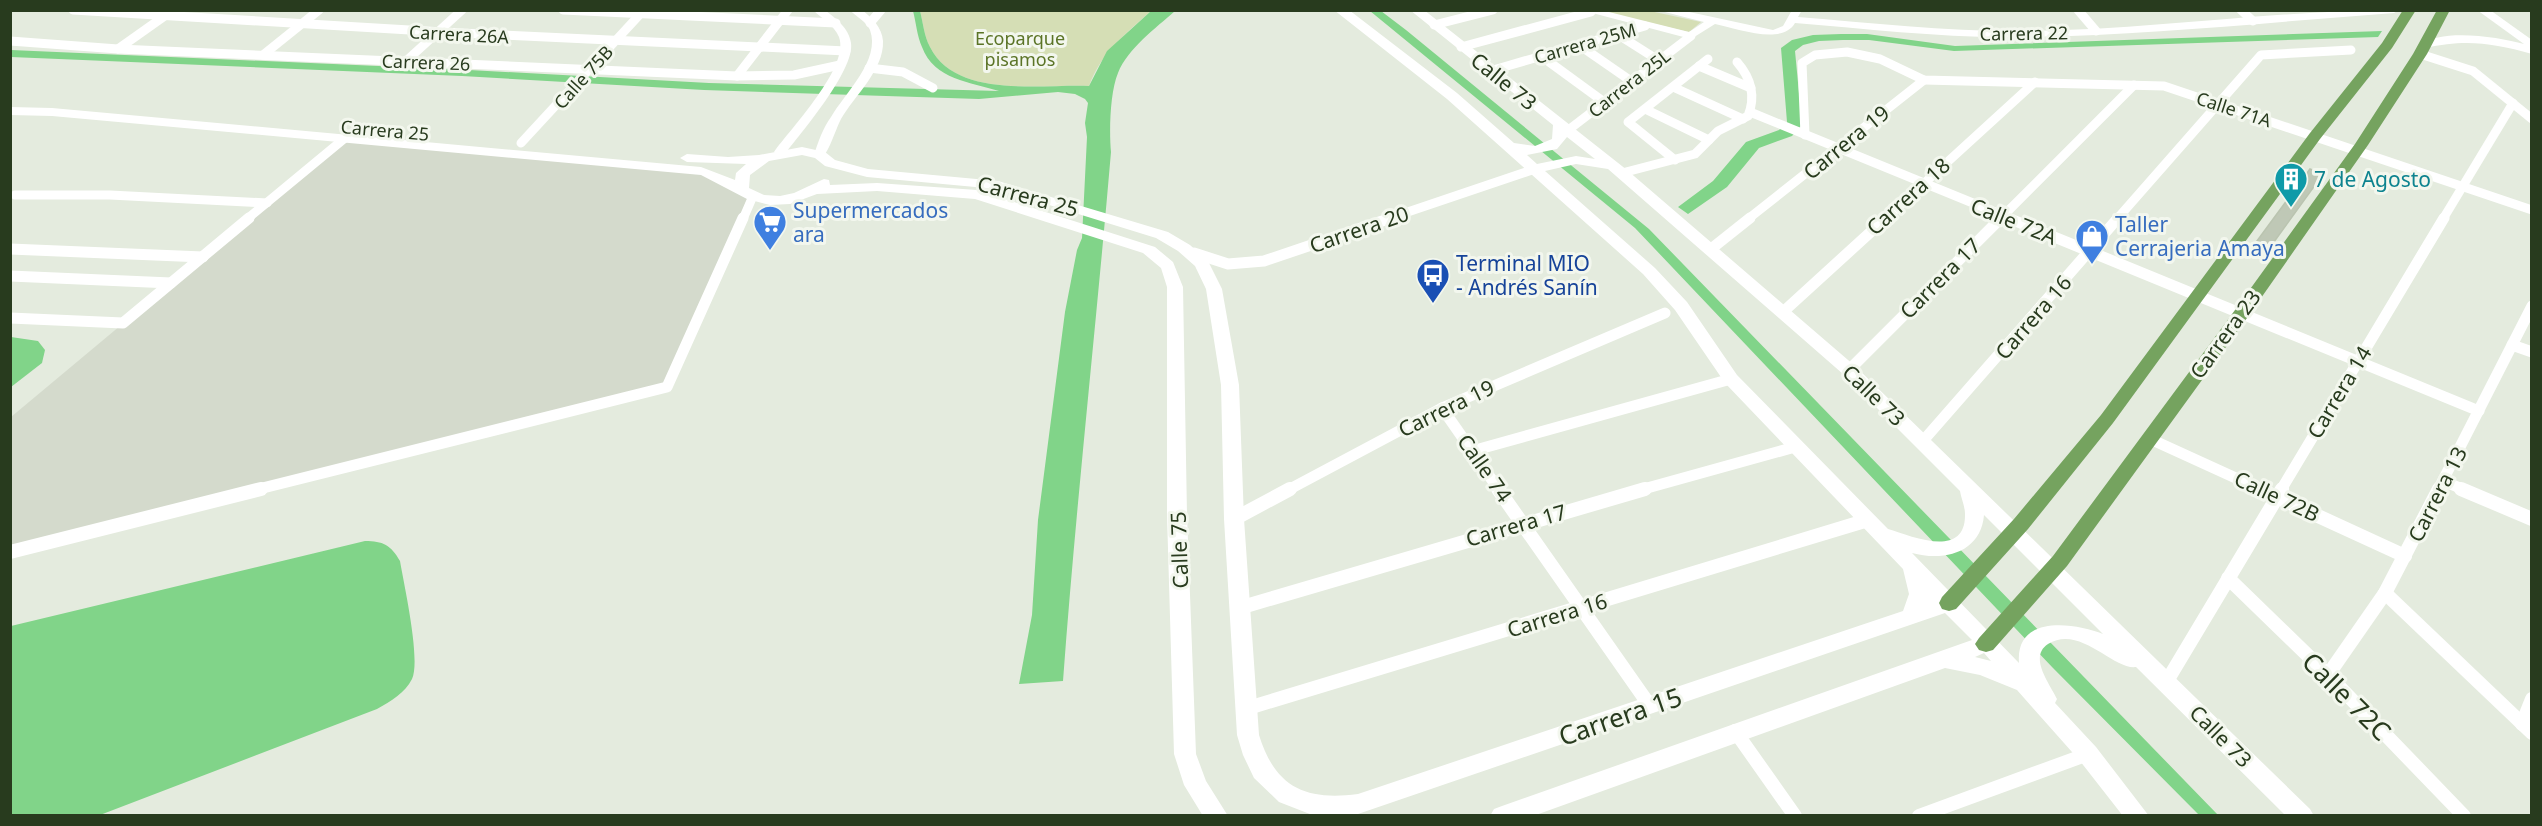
<svg xmlns="http://www.w3.org/2000/svg" width="2542" height="826" viewBox="0 0 2542 826" font-family="'Noto Sans',sans-serif">
  <style>
    .built { fill: #d4dacc }
    .green { fill: #d5deb5 }
    .water { fill: #81d489 }
    .building { fill: #bfc8b6; stroke: #bac4b0; stroke-width: 1.5 }
    .lines { fill: none; stroke-linecap: round; stroke-linejoin: round }
    .minor-far2 { stroke: #fff; stroke-width: 9 }
    .minor-far1 { stroke: #fff; stroke-width: 11 }
    .minor { stroke: #fff; stroke-width: 14 }
    .tertiary { fill: #fff; fill-rule: evenodd }
    .secondary { fill: #fff; fill-rule: evenodd }
    .primary { fill: #75a35f; fill-rule: evenodd }
    .labels { text-anchor: middle; dominant-baseline: central; stroke-width: 6; stroke-linejoin: round; paint-order: stroke }
    .far-street-label { font-size: 18px; fill: #283b1e; stroke: #f3f7ee }
    .far-park-label { font-size: 18px; fill: #5b7426; stroke: #f3f7ee }
    .street-label { font-size: 21px; fill: #283b1e; stroke: #f3f7ee }
    .culture-label { font-size: 21px; fill: #0d838f; stroke: #f3f7ee; text-anchor: start }
    .shop-label { font-size: 21px; fill: #366cbe; stroke: #f3f7ee; text-anchor: start }
    .transit-label { font-size: 21px; fill: #164399; stroke: #f3f7ee; text-anchor: start }
    .near-street-label { font-size: 26px; fill: #283b1e; stroke: #f3f7ee }
  </style>
  <rect width="100%" height="100%" fill="#e4ebde"/>
  <!-- built -->
  <path class="built" d="M345 138 701 171 749 195 667 387 11 552V417Z"/>
  <!-- green -->
  <g class="green">
    <path d="M920 11H1151C1125 34 1101 53 1089 86 1041 84 956 99 930 47 924 36 923 22 920 11Z"/>
    <path d="M1598 11H1650L1701 22 1689 32Z"/>
  </g>
  <!-- water -->
  <g class="water">
    <path d="M913 11H920C923 22 924 36 930 47 956 99 1041 84 1089 86L1107 51 1151 11H1175C1156 28 1128 48 1118 73 1110 92 1109 131 1111 152 1096 328 1076 504 1063 681L1019 684 1032 615 1038 520 1065 312 1077 250 1082 238 1087 137 1085 123 1088 103 1085 99 1075 94 1058 92 979 99 704 90 462 76 11 57V50L469 70 709 83 999 91C971 82 934 80 922 47 917 36 916 22 913 11Z"/>
    <path d="M1370 11H1381L1406 30 1649 229 2218 815H2199L2053 668 1635 228Z"/>
    <path d="M2382 31 2378 37 1954 51 1869 40H1843L1819 41 1803 45 1795 51 1802 125 1792 136 1759 148 1727 187 1688 214 1678 207 1713 181 1746 142 1779 130 1787 122 1781 48 1792 40 1813 35 1841 34H1867L1955 46Z"/>
    <path d="M11 337 38 341 45 350 42 363 11 387Z"/>
    <path d="M365 541C383 541 391 545 400 561 404 585 421 660 412 679 405 693 391 701 377 709L100 815H11V626Z"/>
  </g>
  <!-- building -->
  <path class="building" d="M2310 169 2323 174 2271 246 2257 241Z"/>
  <g class="lines">
    <!-- minor-far2 -->
    <g class="minor-far2">
      <path d="M73 10 460 33 846 51"/>
      <path d="M563 10 836 23"/>
      <path d="M2078 10 2096 31"/>
      <path d="M2241 10 2253 21"/>
      <path d="M870 23 881 10"/>
      <path d="M1434 25 1493 10"/>
      <path d="M1617 34 1658 60"/>
      <path d="M10 41 118 49 737 76 794 75 840 65"/>
      <path d="M1579 45 1631 81"/>
      <path d="M1461 47 1591 12"/>
      <path d="M118 49 166 15"/>
      <path d="M2420 54 2473 71 2532 119"/>
      <path d="M263 55 319 10"/>
      <path d="M1541 56 1604 102"/>
      <path d="M405 62 462 10"/>
      <path d="M1699 66 1751 88"/>
      <path d="M869 68 903 72 933 88"/>
      <path d="M1490 71 1645 26"/>
      <path d="M737 76 788 10"/>
      <path d="M1673 87 1743 119"/>
      <path d="M1645 109 1709 140"/>
      <path d="M1750 112 2012 219"/>
      <path d="M1567 131 1691 36"/>
      <path d="M1805 135 1802 63 1815 55 1847 52 1880 59 1924 80 2164 86 2532 210"/>
      <path d="M521 143 643 11"/>
      <path d="M1675 160 1628 122 1708 59"/>
      <path d="M1622 173 1695 154 1718 131 1748 116C1756 96 1751 78 1737 62"/>
      <path d="M15 195H110L267 203"/>
      <path d="M247 219 345 138"/>
      <path d="M743 219 753 196"/>
      <path d="M1387 219 1535 169"/>
      <path d="M1748 219 1924 80"/>
      <path d="M1885 219 2035 82"/>
      <path d="M2000 219 2134 85"/>
      <path d="M2117 219 2261 55 2351 50"/>
      <path d="M2443 219 2513 103"/>
    </g>
    <!-- minor-far1 -->
    <g class="minor-far1">
      <path d="M2008 218 2479 411"/>
      <path d="M10 249 203 257"/>
      <path d="M1711 249 1750 218"/>
      <path d="M1194 253 1228 264 1264 261 1391 218"/>
      <path d="M10 276 171 283"/>
      <path d="M1783 312 1886 218"/>
      <path d="M10 318 123 323 249 218"/>
      <path d="M2512 345 2532 352"/>
      <path d="M1849 370 2001 218"/>
      <path d="M1442 408 1499 490"/>
      <path d="M2148 438 2262 490"/>
      <path d="M1922 442 2118 218"/>
      <path d="M1472 451 1731 379"/>
      <path d="M2443 481 2465 490"/>
      <path d="M255 490 667 387 743 218"/>
      <path d="M1288 490 1442 408 1665 313"/>
      <path d="M1640 490 1795 447"/>
      <path d="M2281 490 2444 218"/>
      <path d="M2438 490 2532 306"/>
    </g>
    <!-- minor -->
    <g class="minor">
      <path d="M1498 489 1650 706"/>
      <path d="M2259 489 2405 556"/>
      <path d="M2461 489 2532 519"/>
      <path d="M1234 519 1290 489"/>
      <path d="M10 552 261 489"/>
      <path d="M2228 578 2328 675 2464 816"/>
      <path d="M2385 593 2532 733"/>
      <path d="M1239 608 1645 489"/>
      <path d="M2328 675 2385 593 2439 489"/>
      <path d="M2167 681 2282 489"/>
      <path d="M1245 709 1868 520"/>
      <path d="M2522 724 2532 699"/>
      <path d="M1735 731 1795 816"/>
      <path d="M1919 816 2088 754"/>
    </g>
    <!-- tertiary -->
    <g class="tertiary">
      <path d="M813 10H825C836 19 849 28 851 43 855 70 801 133 784 155L780 156 774 152C791 128 850 67 839 37 834 25 822 19 813 10Z"/>
      <path d="M850 10H862C872 18 882 27 883 41 884 70 855 95 841 119 836 128 828 156 820 159L814 155C818 142 823 128 831 117 845 93 881 60 870 30 866 21 856 17 850 10Z"/>
      <path d="M1581 10H1601L1689 32 1704 22 1657 10H1680L1773 30 1783 26 1792 10H1802L1798 17C1871 23 1944 31 2017 31 2144 31 2271 10 2399 10L2394 13C2269 22 2143 36 2017 37 1943 38 1869 29 1795 23 1782 46 1736 28 1715 24L1691 39Z"/>
      <path d="M2477 10H2490L2532 40V54C2492 43 2466 39 2425 48L2420 45C2442 28 2498 37 2524 44Z"/>
    </g>
    <!-- secondary -->
    <path class="secondary" d="M1334 10H1349L1457 93 1514 143 1535 146 1552 139 1553 125 1410 10H1424L1627 170 1855 366 2310 809 2314 816H2286L2136 667C2113 670 2080 624 2048 644 2028 657 2050 684 2057 699L2055 703 2096 747 2149 816H2123L2080 761 2017 690 1980 675 1945 668 1533 816H1490L1494 809 1502 806 1972 640 1945 613 1358 814 1315 816 1279 802 1254 778 1243 755 1237 735 1224 519 1221 385 1206 289 1195 266 1178 251 1156 238 997 189 867 177 825 166 815 158 802 155 769 161 750 175 749 188 764 195 780 196 794 193 824 179 829 180 830 185 877 183 977 190 1155 247 1173 262 1183 287 1187 515 1196 754 1206 781 1228 816H1203L1184 785 1174 754 1167 515V287L1161 268 1143 253 975 199 877 191 817 194 790 204 770 205 747 199 701 175 52 116 10 115V107L52 108 701 167 735 180 736 173 746 164 687 162 680 158 687 154 728 157 759 155 802 147 825 152 835 160 868 169 998 181 1168 232 1190 245 1208 261 1222 289 1239 385 1244 519 1259 735C1275 787 1305 801 1358 794L1903 611 1909 594 1903 569 1725 383 1675 310 1643 274 1447 99ZM1567 137 1595 159 1576 156 1537 164 1527 155 1557 149ZM1576 164 1608 169 1843 374 1960 491C1961 498 1965 506 1965 514 1966 560 1911 536 1888 529L1737 375 1687 302 1655 268 1545 171ZM1984 515 2103 634C2075 623 2015 614 2019 663L1912 553C1945 562 1981 552 1984 515ZM1984 653 1991 661 1975 657Z"/>
    <!-- primary -->
    <g class="primary">
      <path d="M2403 10H2416L2392 48 2320 139 2113 423 2028 529 1956 609 1949 611 1942 609 1939 603 1942 597 2014 519 2101 415 2310 133 2382 43Z"/>
      <path d="M2437 10H2450L2427 54 2368 145 2247 318 2067 566 1993 650 1986 652 1979 650 1975 644 1979 638 2053 556 2235 310 2355 144 2413 54Z"/>
    </g>
  </g>
  <!-- icons -->
  <defs>
    <symbol id="building-pin" viewBox="-11 -11 22 30"><path d="M0 17L-7.5 6A9.5 9.5 0 1 1 7.5 6Z" fill="#0f9aa8" stroke="#f3f7ee"/><path d="M-4-6H4V6H1V3H-1V6H-4ZM-2.5-4.3h1.7v1.8h-1.7ZM.8-4.3h1.7v1.8H.8ZM-2.5-1h1.7V.8h-1.7ZM.8-1h1.7V.8H.8Z" fill="#fff"/></symbol>
    <symbol id="supermarket-pin" viewBox="-11 -11 22 30"><path d="M0 17L-7.5 6A9.5 9.5 0 1 1 7.5 6Z" fill="#3f7fe0" stroke="#f3f7ee"/><path d="M-6-5.5h2.5l.6 2H6L4.5 2H-2.5L-4.4-4H-6ZM-1.5 3.2a1.3 1.3 0 1 0 .1 0ZM3 3.2a1.3 1.3 0 1 0 .1 0Z" fill="#fff"/></symbol>
    <symbol id="shop-pin" viewBox="-11 -11 22 30"><path d="M0 17L-7.5 6A9.5 9.5 0 1 1 7.5 6Z" fill="#3f7fe0" stroke="#f3f7ee"/><path d="M-5-2.5h2.3a2.7 3.5 0 0 1 5.4 0H5L5.5 6h-11ZM-1.5-2.5h3a1.5 2.3 0 0 0-3 0Z" fill="#fff"/></symbol>
    <symbol id="bus-pin" viewBox="-11 -11 22 30"><path d="M0 17L-7.5 6A9.5 9.5 0 1 1 7.5 6Z" fill="#1a4fb4" stroke="#f3f7ee"/><path d="M-5-6H5V4H4V6H2V4H-2V6H-4V4H-5ZM-3.5-4V0h7V-4ZM-3.5 1.2v1.5H-2V1.2ZM2 1.2v1.5H3.5V1.2Z" fill="#fff"/></symbol>
  </defs>
  <g fill-rule="evenodd">
    <use href="#building-pin" x="2272" y="160" width="38" height="52"/>
    <use href="#supermarket-pin" x="751" y="203" width="38" height="52"/>
    <use href="#shop-pin" x="2073" y="217" width="38" height="52"/>
    <use href="#bus-pin" x="1414" y="256" width="38" height="52"/>
  </g>
  <g class="labels">
    <!-- far-street labels -->
    <g class="far-street-label">
      <text transform="translate(2024 33) rotate(-1)">Carrera 22</text>
      <text transform="translate(459 34) rotate(3)">Carrera 26A</text>
      <text transform="translate(1585 43) rotate(-16)">Carrera 25M</text>
      <text transform="translate(426 62) rotate(2)">Carrera 26</text>
      <text transform="translate(583 77) rotate(-48)">Calle 75B</text>
      <text transform="translate(1629 83) rotate(-38)">Carrera 25L</text>
      <text transform="translate(2234 109) rotate(18)">Calle 71A</text>
      <text transform="translate(385 130) rotate(5)">Carrera 25</text>
    </g>
    <!-- far-park labels -->
    <g class="far-park-label">
      <text x="1020" y="38">Ecoparque<tspan x="1020" dy="21">pisamos</tspan></text>
    </g>
    <!-- street labels -->
    <g class="street-label">
      <text transform="translate(1504 81) rotate(39)">Calle 73</text>
      <text transform="translate(1846 142) rotate(-39)">Carrera 19</text>
      <text transform="translate(1028 196) rotate(15)">Carrera 25</text>
      <text transform="translate(1908 196) rotate(-42)">Carrera 18</text>
      <text transform="translate(2014 221) rotate(22)">Calle 72A</text>
      <text transform="translate(1359 229) rotate(-19)">Carrera 20</text>
      <text transform="translate(1940 278) rotate(-45)">Carrera 17</text>
      <text transform="translate(2033 317) rotate(-49)">Carrera 16</text>
      <text transform="translate(2225 334) rotate(-54)">Carrera 23</text>
      <text transform="translate(2339 392) rotate(-59)">Carrera 14</text>
      <text transform="translate(1874 395) rotate(44)">Calle 73</text>
      <text transform="translate(1446 408) rotate(-26)">Carrera 19</text>
      <text transform="translate(1485 468) rotate(55)">Calle 74</text>
      <text transform="translate(2437 494) rotate(-63)">Carrera 13</text>
      <text transform="translate(2277 496) rotate(25)">Calle 72B</text>
      <text transform="translate(1516 525) rotate(-16)">Carrera 17</text>
      <text transform="translate(1179 550) rotate(-92)">Calle 75</text>
      <text transform="translate(1557 615) rotate(-17)">Carrera 16</text>
      <text transform="translate(2221 736) rotate(45)">Calle 73</text>
    </g>
    <!-- culture labels -->
    <g class="culture-label">
      <text x="2314" y="179">7 de Agosto</text>
    </g>
    <!-- shop labels -->
    <g class="shop-label">
      <text x="793" y="210">Supermercados<tspan x="793" dy="24">ara</tspan></text>
      <text x="2115" y="224">Taller<tspan x="2115" dy="24">Cerrajeria Amaya</tspan></text>
    </g>
    <!-- transit labels -->
    <g class="transit-label">
      <text x="1456" y="263">Terminal MIO<tspan x="1456" dy="24">- Andrés Sanín</tspan></text>
    </g>
    <!-- near-street labels -->
    <g class="near-street-label">
      <text transform="translate(2347 696) rotate(45)">Calle 72C</text>
      <text transform="translate(1620 716) rotate(-19)">Carrera 15</text>
    </g>
  </g>
  <!-- border -->
  <rect width="2542" height="826" fill="none" stroke="#283b1e" stroke-width="24"/>
</svg>
